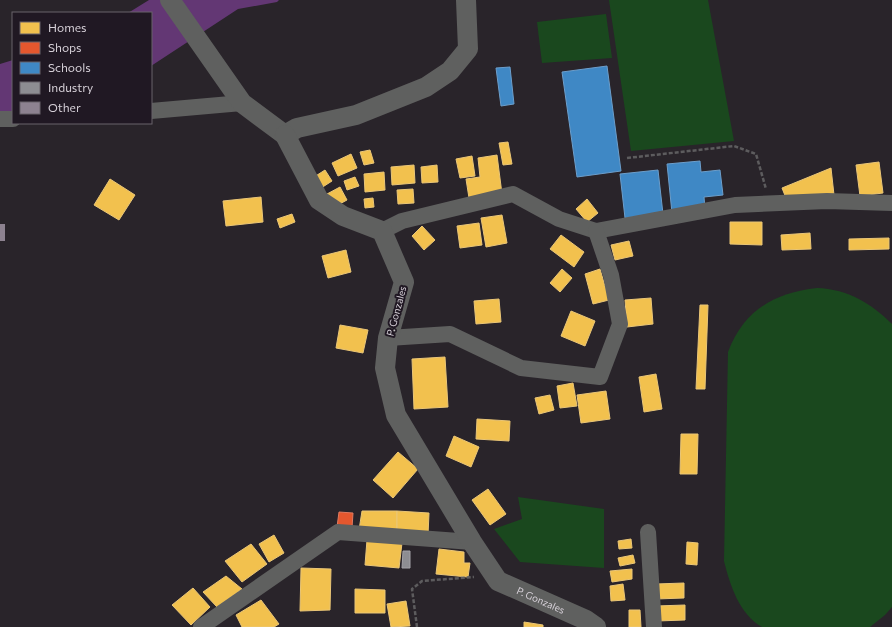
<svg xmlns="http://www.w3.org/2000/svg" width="892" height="627" viewBox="0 0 892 627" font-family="Commissioner,sans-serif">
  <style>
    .green { fill: #1a481e }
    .water { fill: #633774 }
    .homes { fill: #f2c14e; stroke: #eac677 }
    .shops { fill: #e4572e; stroke: #e07b61 }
    .schools { fill: #3f88c5; stroke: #6c9ecb }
    .industry { fill: #8d8d92; stroke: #a3a1a7 }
    .building { fill: #8d8290 }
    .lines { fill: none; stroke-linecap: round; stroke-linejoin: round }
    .path { stroke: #5d5c5e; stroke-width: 2.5; stroke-dasharray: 4 2; stroke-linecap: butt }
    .minor { stroke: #5f605f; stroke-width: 16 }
    .tertiary { stroke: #5f605f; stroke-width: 20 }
    .labels { text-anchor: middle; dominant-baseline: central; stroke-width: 4; stroke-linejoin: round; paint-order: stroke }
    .street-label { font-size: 10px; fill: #d6d0d8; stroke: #201823 }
  </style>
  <rect width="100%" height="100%" fill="#29242a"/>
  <!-- green -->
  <g class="green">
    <path d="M609 0H708L734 141 631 151Z"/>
    <path d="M606 14 612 58 542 63 537 22Z"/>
    <path d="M817 288C847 289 871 303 892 324V607L885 615 870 627H762C739 614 730 585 724 561L728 352C744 310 774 293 817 288Z"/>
    <path d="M518 497 604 509V568L520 562 494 529 522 519Z"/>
  </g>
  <!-- water -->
  <g class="water">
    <path d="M149 0H279L277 2 238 9 151 66V13H128Z"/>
    <path d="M13 60V114L0 113V64Z"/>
  </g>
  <!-- homes -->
  <g class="homes">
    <path d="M508 142 512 164 503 165 499 143Z"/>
    <path d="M370 150 374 163 364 165 360 152Z"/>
    <path d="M351 154 357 168 338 176 332 163Z"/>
    <path d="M497 155 502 194 469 198 466 179 480 177 478 158Z"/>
    <path d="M472 156 475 176 460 178 456 159Z"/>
    <path d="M879 162 883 193 860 196 856 165Z"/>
    <path d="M414 165 415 183 392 185 391 167Z"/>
    <path d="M437 165 438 182 422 183 421 167Z"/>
    <path d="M831 168 834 195 786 198 782 188Z"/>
    <path d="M325 170 332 181 318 190 311 179Z"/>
    <path d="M384 172 385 190 365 192 364 174Z"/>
    <path d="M355 177 359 186 347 190 344 181Z"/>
    <path d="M110 179 135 195 119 220 94 205Z"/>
    <path d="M340 187 347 200 334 207 327 194Z"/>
    <path d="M413 189 414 203 398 204 397 190Z"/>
    <path d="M261 197 263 222 226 226 223 201Z"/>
    <path d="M373 198 374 207 365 208 364 199Z"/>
    <path d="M587 199 598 213 587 222 576 209Z"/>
    <path d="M292 214 295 222 280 228 277 219Z"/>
    <path d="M502 215 507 243 486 247 481 218Z"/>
    <path d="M730 222H762V245L730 244Z"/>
    <path d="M479 223 482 245 460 248 457 226Z"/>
    <path d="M422 226 435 240 424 250 412 236Z"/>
    <path d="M810 233 811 249 782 250 781 235Z"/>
    <path d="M561 235 584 252 574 267 550 249Z"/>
    <path d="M889 238V249L849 250V239Z"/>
    <path d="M629 241 633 256 615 260 611 245Z"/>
    <path d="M346 250 351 272 328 278 322 256Z"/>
    <path d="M562 269 572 278 560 292 550 283Z"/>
    <path d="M600 269 609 300 593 304 585 274Z"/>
    <path d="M651 298 653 324 627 327 625 300Z"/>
    <path d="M499 299 501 322 476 324 474 301Z"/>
    <path d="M700 305H708L705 389H696Z"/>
    <path d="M571 311 595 321 585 346 561 336Z"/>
    <path d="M340 325 368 330 363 353 336 348Z"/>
    <path d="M445 357 448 407 414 409 412 359Z"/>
    <path d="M656 374 662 409 644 412 639 377Z"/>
    <path d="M573 383 577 406 560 408 557 386Z"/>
    <path d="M606 391 610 419 581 423 577 395Z"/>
    <path d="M550 395 554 410 539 414 535 398Z"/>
    <path d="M477 419 510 421 509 441 476 439Z"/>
    <path d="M681 434H698L697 474H680Z"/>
    <path d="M454 436 479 447 471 467 446 456Z"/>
    <path d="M398 452 418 469 393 498 373 480Z"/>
    <path d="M488 489 506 514 490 525 472 500Z"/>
    <path d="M362 511H397V535L359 530Z"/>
    <path d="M397 511 429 513 428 535H397Z"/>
    <path d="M274 535 284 553 269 562 259 544Z"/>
    <path d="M631 539 632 548 619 549 618 541Z"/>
    <path d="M367 540 402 543 399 568 365 565Z"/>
    <path d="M687 542 698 543 697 565 686 564Z"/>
    <path d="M251 544 267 564 242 582 225 561Z"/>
    <path d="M439 549 464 552V563H470L468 577 436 574Z"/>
    <path d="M633 555 635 563 620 566 618 558Z"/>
    <path d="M301 568 331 569 330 610 300 611Z"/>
    <path d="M632 569V579L612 582 610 571Z"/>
    <path d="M226 576 242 589 217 607 203 592Z"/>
    <path d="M684 583V598L656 599V584Z"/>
    <path d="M623 584 625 600 611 601 610 586Z"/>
    <path d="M193 588 210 607 191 625 172 605Z"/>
    <path d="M355 589 385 590V613H355Z"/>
    <path d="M261 600 279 624 274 627H242L236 615Z"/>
    <path d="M406 601 410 626 391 627 387 604Z"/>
    <path d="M685 605V620L657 621 656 606Z"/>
    <path d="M629 610H640L641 627H629Z"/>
    <path d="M524 622 543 625V627H524Z"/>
  </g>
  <!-- shops -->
  <path class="shops" d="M339 512 353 513 352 528 337 527Z"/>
  <!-- schools -->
  <g class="schools">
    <path d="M607 66 621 171 577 177 562 72Z"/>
    <path d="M510 67 514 104 501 106 496 68Z"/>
    <path d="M700 161 701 172 720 170 723 195 704 197 705 209 672 213 667 164Z"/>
    <path d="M658 170 663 214 625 218 620 174Z"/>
  </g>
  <!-- industry -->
  <path class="industry" d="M403 551H410V568H402Z"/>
  <!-- building -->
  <rect class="building" x="0" y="224" width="5" height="17"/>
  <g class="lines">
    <!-- path -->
    <g class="path">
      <path d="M627 158 734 146 756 154 766 189"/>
      <path d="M417 627 412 589 422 581 474 577"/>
    </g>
    <!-- minor -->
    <g class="minor">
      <path d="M151 111 242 103"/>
      <path d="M0 119H13"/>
      <path d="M382 231 402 221 513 194 559 219 596 231 735 205 827 201 892 203"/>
      <path d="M388 338 450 334 521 368 600 377 620 324 611 275 596 231"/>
      <path d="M648 532 654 627"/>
      <path d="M201 627 338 532 472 542"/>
    </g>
    <!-- tertiary -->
    <g class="tertiary">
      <path d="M170 0 242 103 285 135 297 128 356 115 426 87 450 71 468 49 466 0"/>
      <path id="s1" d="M285 135 319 200 343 216 382 231 404 282 388 338 385 368 396 415 472 542 498 581 586 620 596 627"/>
    </g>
  </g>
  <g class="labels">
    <!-- street labels -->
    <g class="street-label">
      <text transform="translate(396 311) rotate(-75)">P. Gonzales</text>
      <text stroke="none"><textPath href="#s1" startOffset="578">P. Gonzales</textPath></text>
    </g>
  </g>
  <!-- legend -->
  <rect x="12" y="12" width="140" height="112" fill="#201823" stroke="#69626b"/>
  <rect x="20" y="22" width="20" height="12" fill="#f2c14e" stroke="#69626b"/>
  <text x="48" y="32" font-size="12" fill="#d6d0d8">Homes</text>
  <rect x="20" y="42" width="20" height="12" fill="#e4572e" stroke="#69626b"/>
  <text x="48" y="52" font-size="12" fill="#d6d0d8">Shops</text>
  <rect x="20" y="62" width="20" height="12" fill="#3f88c5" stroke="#69626b"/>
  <text x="48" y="72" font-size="12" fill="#d6d0d8">Schools</text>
  <rect x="20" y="82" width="20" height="12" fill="#8d8d92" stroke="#69626b"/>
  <text x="48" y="92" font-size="12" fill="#d6d0d8">Industry</text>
  <rect x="20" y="102" width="20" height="12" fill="#8d8290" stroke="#69626b"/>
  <text x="48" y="112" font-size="12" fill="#d6d0d8">Other</text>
</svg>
